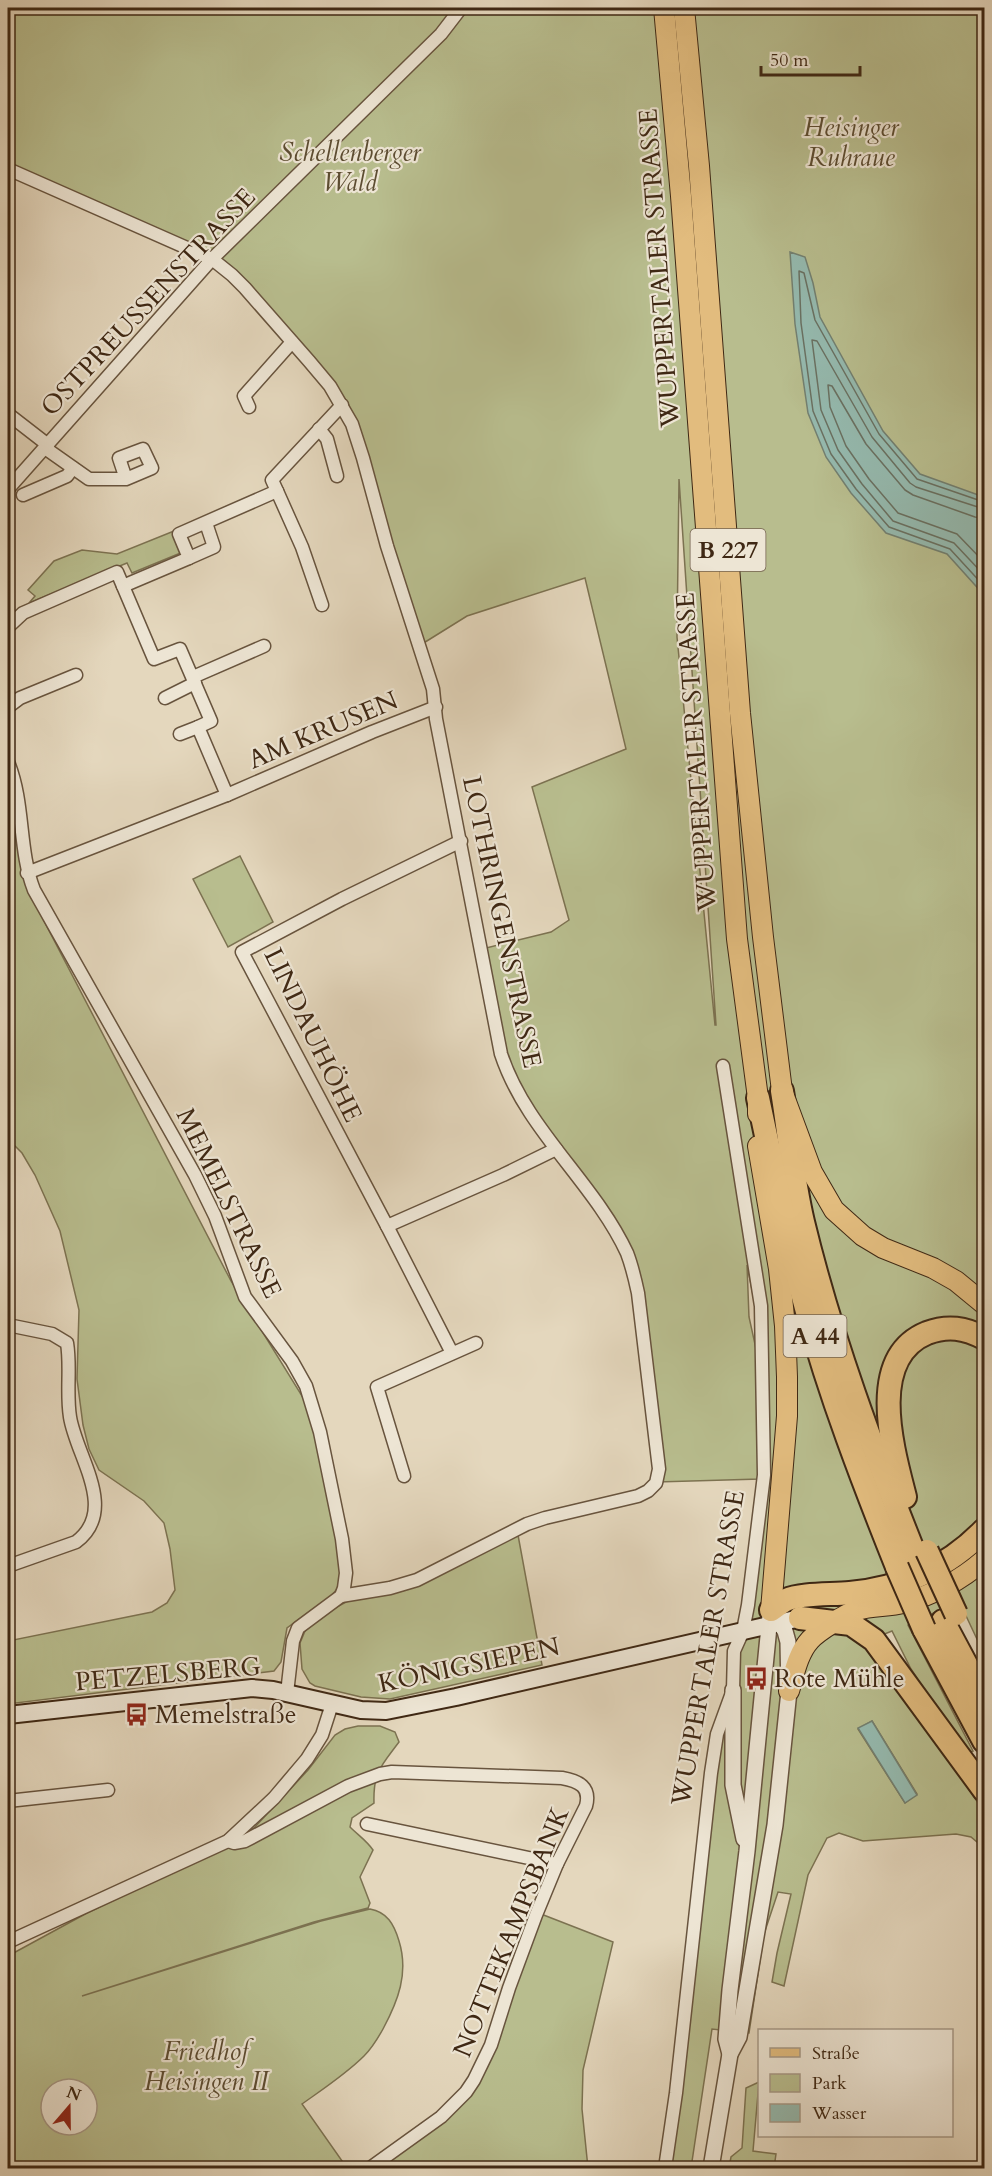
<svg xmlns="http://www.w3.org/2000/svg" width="992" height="2176" viewBox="0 0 992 2176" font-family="Cardo,serif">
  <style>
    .green { fill: #b8bd8e; stroke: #7c7251; stroke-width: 1.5; fill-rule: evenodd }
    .water { fill: #95baaf; stroke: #738071; stroke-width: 1.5 }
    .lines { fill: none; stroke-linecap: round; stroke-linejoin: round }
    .shore { stroke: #6a7162; stroke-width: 1.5 }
    .minor-casing { stroke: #68543e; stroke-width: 15 }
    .tertiary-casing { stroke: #68543e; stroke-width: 18 }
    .secondary-casing { stroke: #3f2814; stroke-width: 20 }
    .primary-casing { stroke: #3f2814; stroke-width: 22 }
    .motorway-casing { stroke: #3f2814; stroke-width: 26 }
    .minor { stroke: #ede5d4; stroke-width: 12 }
    .tertiary { stroke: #ede5d4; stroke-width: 15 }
    .secondary { stroke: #ede5d4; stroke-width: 16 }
    .primary { stroke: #e2bc7e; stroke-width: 20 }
    .motorway { stroke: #e2bc7e; stroke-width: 22 }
    .motorway-bridge-casing { stroke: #3f2814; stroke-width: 26; stroke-linecap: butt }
    .motorway-bridge { stroke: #e2bc7e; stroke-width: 22 }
    .labels { text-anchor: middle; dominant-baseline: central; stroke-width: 4.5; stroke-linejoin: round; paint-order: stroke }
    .shield { fill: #ede5d4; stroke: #73614e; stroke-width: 1.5 }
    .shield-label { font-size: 24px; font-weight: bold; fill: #3f2814 }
    .park-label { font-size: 26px; font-style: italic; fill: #5d4d32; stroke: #ede5d4 }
    .street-label { font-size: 26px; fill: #3f2814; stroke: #ede5d4 }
    .poi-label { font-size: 26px; fill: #3f2814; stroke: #ede5d4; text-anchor: start }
  </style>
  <rect width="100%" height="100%" fill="#e4d7bd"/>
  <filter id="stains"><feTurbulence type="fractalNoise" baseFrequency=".00333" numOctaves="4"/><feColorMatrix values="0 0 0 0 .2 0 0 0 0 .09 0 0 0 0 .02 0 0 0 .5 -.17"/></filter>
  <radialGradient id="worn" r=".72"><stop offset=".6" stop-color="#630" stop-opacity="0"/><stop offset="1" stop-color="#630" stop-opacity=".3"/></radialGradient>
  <!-- green -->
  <g class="green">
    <path d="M8 8H984V1654L959 1601 908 1625 973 1751 967 1753 911 1669 892 1631 862 1643 946 1754 984 1812V1848L971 1837 956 1834 863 1841 839 1833 827 1838 808 1875 784 1986 772 1982 777 1953 791 1894 778 1892 764 1934 749 2033 712 2029 691 2168H667L704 1784 726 1724 729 1751 735 1703V1650L749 1605 767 1475 768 1369 747 1265 749 1317 760 1367V1479L657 1482 660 1473 658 1445 637 1275 631 1256 622 1237 559 1150 522 1093 511 1069 482 949 551 932 569 920 532 787 626 749 585 578 467 616 422 644 388 547 354 424 343 404 310 360 246 286 211 256 193 246 8 166ZM679 479 716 1025H715L677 637ZM872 1721 917 1794 905 1803 858 1729Z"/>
    <path d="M174 531 183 552 132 573 127 563 29 603 35 596 28 590 54 561 82 550 117 554Z"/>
    <path d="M8 777 13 793 29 892 231 1281 307 1404 324 1469 342 1573 338 1588 331 1596 287 1628 281 1662 274 1671 8 1704V1641L152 1612 167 1603 175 1590 170 1549 164 1523 144 1501 99 1470 89 1449 83 1425 77 1379 79 1310 60 1231 35 1175 22 1153 8 1139Z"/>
    <path d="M240 856 273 922 228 947 193 879Z"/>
    <path d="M518 1535 542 1665 390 1699 361 1697 315 1686 310 1683 302 1669 300 1643 305 1631 325 1613 348 1601 402 1590Z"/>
    <path d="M358 1726H380L395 1732 399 1742C381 1766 373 1772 374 1803L352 1818 350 1827C358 1835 367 1841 373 1850L360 1877 370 1903 368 1908 314 1922 82 1996 321 1921 370 1909C387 1912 394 1924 399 1941 409 1973 398 2001 383 2029 378 2038 372 2048 364 2056 346 2074 323 2089 302 2104L347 2168H8V1956L87 1913 214 1852 254 1828 308 1770 335 1735 345 1729ZM51 2089H87V2125H51Z"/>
    <path d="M541 1914 613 1942 583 2070 582 2109 588 2168H377L472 2091Z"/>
    <path d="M759 2082 753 2151 776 2154 774 2168H729L731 2157 742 2148 746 2088Z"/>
  </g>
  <!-- water -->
  <g class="water">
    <path d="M790 252 805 257 813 283 820 317 883 431 920 474 984 497V595L947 554 886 533 851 493 826 457 808 413 795 324Z"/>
    <path d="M872 1721 917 1795 905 1803 858 1728Z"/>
  </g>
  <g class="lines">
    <!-- shore -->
    <g class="shore">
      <path d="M984 502 917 479 879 434 815 320 804 273 799 271 801 323 813 411 831 454 856 489 889 527 950 549 984 586"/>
      <path d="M984 509 916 487 910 483 872 437 817 341 812 340 821 410 838 450 862 484 893 521 954 543 984 575"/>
      <path d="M984 518 975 517 913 495 905 490 866 444 832 386 828 385 830 407 846 446 869 479 898 513 957 534 984 562"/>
    </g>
    <defs>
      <g id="minor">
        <path d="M8 169 212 259 232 275 245 288 309 361 330 386 352 424 363 458 387 546 433 689 436 719 501 1054C526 1130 594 1182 627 1253 632 1266 635 1279 638 1293L659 1469 656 1483 648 1491 638 1496 545 1518 527 1524 417 1580 390 1588 341 1596"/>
        <path d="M249 407 244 396 292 342"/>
        <path d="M8 414 48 445"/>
        <path d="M319 429 327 439 337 476"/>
        <path d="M45 448 89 479H126L152 468 143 449 119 458 126 479"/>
        <path d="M8 489 212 259 441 34 461 8"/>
        <path d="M277 491 302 547 322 605"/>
        <path d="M23 495 67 476 73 468"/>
        <path d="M189 558 214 547 206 523"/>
        <path d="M123 586 189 558 179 534 277 491 272 480 342 405"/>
        <path d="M8 627 23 613 117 572 154 659 180 649 211 721 198 727 227 795"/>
        <path d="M193 677 264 646"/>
        <path d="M165 698 195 683"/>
        <path d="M8 707 20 698 76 675"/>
        <path d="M180 734 198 727"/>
        <path d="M8 762C25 804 18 849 34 890L195 1175 215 1216 245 1297 292 1361 306 1386 320 1432 342 1539 346 1573 344 1588 341 1596 298 1628 293 1641 287 1693"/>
        <path d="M27 873 227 795 372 732 436 707"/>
        <path d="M387 1226 503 1175 556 1149"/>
        <path d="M8 1325 52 1334 67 1343C71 1367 66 1392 70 1417 76 1456 119 1510 76 1542L8 1566"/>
        <path d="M452 1353 387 1226 242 952 342 899 461 841"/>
        <path d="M404 1476 377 1387 476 1343"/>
        <path d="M8 1801 108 1790"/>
        <path d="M367 1824 557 1864"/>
        <path d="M228 1841 234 1843 245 1841 348 1786 380 1774 392 1772 562 1778C579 1781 591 1787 586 1806L557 1864 536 1915 509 1988 491 2045 474 2080 466 2092 441 2117 370 2168"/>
        <path d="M8 1942 228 1841 274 1798 307 1759 322 1735 332 1704"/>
        <path d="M665 2168 676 2093 711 1773 717 1734 733 1690 734 1651 743 1631 748 1605 764 1475 761 1306 723 1066"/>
      </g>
      <g id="tertiary">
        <path d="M733 1690V1785L744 1839"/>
        <path d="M730 2054 726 2039 730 1990 747 1851 770 1616"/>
        <path d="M711 2168 730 2054 739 2037 775 1825 789 1691 788 1642 785 1631 774 1615"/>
      </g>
      <path id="secondary" d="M8 1715 252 1688 273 1690 361 1710 386 1711 456 1697 800 1618"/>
      <g id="primary">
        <path d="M664 8 681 196 737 939 758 1098V1114"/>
        <path d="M684 8 699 166 740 713 763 937 782 1091 812 1172 834 1210 863 1236 883 1248 933 1268 956 1281 984 1304"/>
        <path d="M758 1146 779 1269 785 1326 787 1377V1416L771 1610"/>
        <path d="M789 1691C794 1674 798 1653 810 1640 818 1631 846 1614 857 1610 871 1605 889 1607 903 1603 933 1595 961 1580 984 1560"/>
      </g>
      <g id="motorway">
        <path d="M782 1091C789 1134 793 1180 803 1222 831 1338 873 1450 917 1560"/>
        <path d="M758 1098C773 1168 787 1238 806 1308 830 1396 863 1482 897 1567"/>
        <path d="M905 1497C893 1450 866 1358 927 1333 948 1325 965 1328 984 1338"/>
        <path d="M771 1610C776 1607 781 1602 786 1600 802 1593 832 1595 850 1593 903 1588 947 1568 984 1530"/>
        <path d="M800 1618 851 1624 874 1640 984 1790"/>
        <path d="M943 1621 984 1698"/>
        <path d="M924 1629 984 1741"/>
      </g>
    </defs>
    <!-- minor casing -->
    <use href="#minor" class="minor-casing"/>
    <!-- tertiary casing -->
    <use href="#tertiary" class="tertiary-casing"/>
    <!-- secondary casing -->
    <use href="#secondary" class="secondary-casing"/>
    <!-- primary casing -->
    <use href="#primary" class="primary-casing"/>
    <!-- motorway casing -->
    <use href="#motorway" class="motorway-casing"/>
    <!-- minor -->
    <use href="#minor" class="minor"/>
    <!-- tertiary -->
    <use href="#tertiary" class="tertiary"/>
    <!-- secondary -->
    <use href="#secondary" class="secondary"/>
    <!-- primary -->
    <use href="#primary" class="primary"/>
    <!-- motorway -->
    <use href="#motorway" class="motorway"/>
    <defs>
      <g id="motorway-bridge">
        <path d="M927 1551 956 1614"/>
        <path d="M897 1567 924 1629"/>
      </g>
    </defs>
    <!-- motorway-bridge casing -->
    <use href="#motorway-bridge" class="motorway-bridge-casing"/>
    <!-- motorway-bridge -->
    <use href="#motorway-bridge" class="motorway-bridge"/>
  </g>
  <!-- icons -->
  <defs>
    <symbol id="bus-bare" viewBox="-9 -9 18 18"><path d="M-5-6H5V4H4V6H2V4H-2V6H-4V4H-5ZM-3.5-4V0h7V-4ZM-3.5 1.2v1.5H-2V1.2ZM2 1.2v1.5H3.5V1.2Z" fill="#8f2418" stroke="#ede5d4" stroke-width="2.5" paint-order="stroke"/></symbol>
  </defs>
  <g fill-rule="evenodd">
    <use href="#bus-bare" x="740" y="1662" width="33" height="33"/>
    <use href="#bus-bare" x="120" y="1698" width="33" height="33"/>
  </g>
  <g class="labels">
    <!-- shield labels -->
    <g class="shield">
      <rect x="690.5" y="529" width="75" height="42" rx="4.5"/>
      <rect x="783.5" y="1315" width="63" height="42" rx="4.5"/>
    </g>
    <g class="shield-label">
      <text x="728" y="550">B 227</text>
      <text x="815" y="1336">A 44</text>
    </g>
    <!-- park labels -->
    <g class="park-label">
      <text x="851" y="127">Heisinger<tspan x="851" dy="30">Ruhraue</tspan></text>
      <text x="350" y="152">Schellenberger<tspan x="350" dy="30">Wald</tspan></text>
      <text x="206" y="2051">Friedhof<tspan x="206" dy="30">Heisingen II</tspan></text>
    </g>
    <!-- street labels -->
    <g class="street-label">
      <text transform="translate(659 268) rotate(-94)">WUPPERTALER STRASSE</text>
      <text transform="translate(148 302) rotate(-47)">OSTPREUSSENSTRASSE</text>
      <text transform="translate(323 730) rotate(-23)">AM KRUSEN</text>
      <text transform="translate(696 752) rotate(-94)">WUPPERTALER STRASSE</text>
      <text transform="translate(502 922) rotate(78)">LOTHRINGENSTRASSE</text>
      <text transform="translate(313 1035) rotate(64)">LINDAUHÖHE</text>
      <text transform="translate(229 1203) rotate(64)">MEMELSTRASSE</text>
      <text transform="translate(708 1648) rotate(-80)">WUPPERTALER STRASSE</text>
      <text transform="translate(469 1665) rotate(-12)">KÖNIGSIEPEN</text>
      <text transform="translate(168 1674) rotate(-5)">PETZELSBERG</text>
      <text transform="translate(511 1932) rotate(-68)">NOTTEKAMPSBANK</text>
    </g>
    <!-- poi labels -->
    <g class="poi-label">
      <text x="774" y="1678">Rote Mühle</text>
      <text x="155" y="1714">Memelstraße</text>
    </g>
  </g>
  <!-- margin -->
  <rect width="992" height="2176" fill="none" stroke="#e4d7bd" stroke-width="30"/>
  <rect x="9" y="9" width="974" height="2158" fill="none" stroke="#3f2814" stroke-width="3"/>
  <rect x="15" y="15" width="962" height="2146" fill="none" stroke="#3f2814" stroke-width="1.5"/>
  <!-- legend -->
  <rect x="758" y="2029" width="195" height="108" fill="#ede5d4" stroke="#a79987" stroke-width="1.5"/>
  <rect x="770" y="2048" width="30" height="9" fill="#e2bc7e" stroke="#a79987" stroke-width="1.5"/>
  <text x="812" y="2059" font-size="18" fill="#3f2814">Straße</text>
  <rect x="770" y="2074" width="30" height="18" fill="#b8bd8e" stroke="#a79987" stroke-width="1.5"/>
  <text x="812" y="2089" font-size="18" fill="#3f2814">Park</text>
  <rect x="770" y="2104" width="30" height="18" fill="#95baaf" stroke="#a79987" stroke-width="1.5"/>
  <text x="812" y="2119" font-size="18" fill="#3f2814">Wasser</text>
  <!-- north arrow -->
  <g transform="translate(69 2107) rotate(20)"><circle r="28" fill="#ede5d4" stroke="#a79987" stroke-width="1.5"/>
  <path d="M0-4.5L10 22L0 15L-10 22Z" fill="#8f2418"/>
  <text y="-9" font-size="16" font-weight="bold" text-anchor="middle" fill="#3f2814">N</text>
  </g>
  <!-- scale -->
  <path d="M761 66v9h99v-9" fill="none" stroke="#3f2814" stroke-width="3"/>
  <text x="770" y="66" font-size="18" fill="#3f2814" stroke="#ede5d4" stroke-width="4.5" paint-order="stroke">50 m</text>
  <rect width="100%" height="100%" filter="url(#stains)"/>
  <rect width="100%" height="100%" fill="url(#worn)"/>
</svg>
